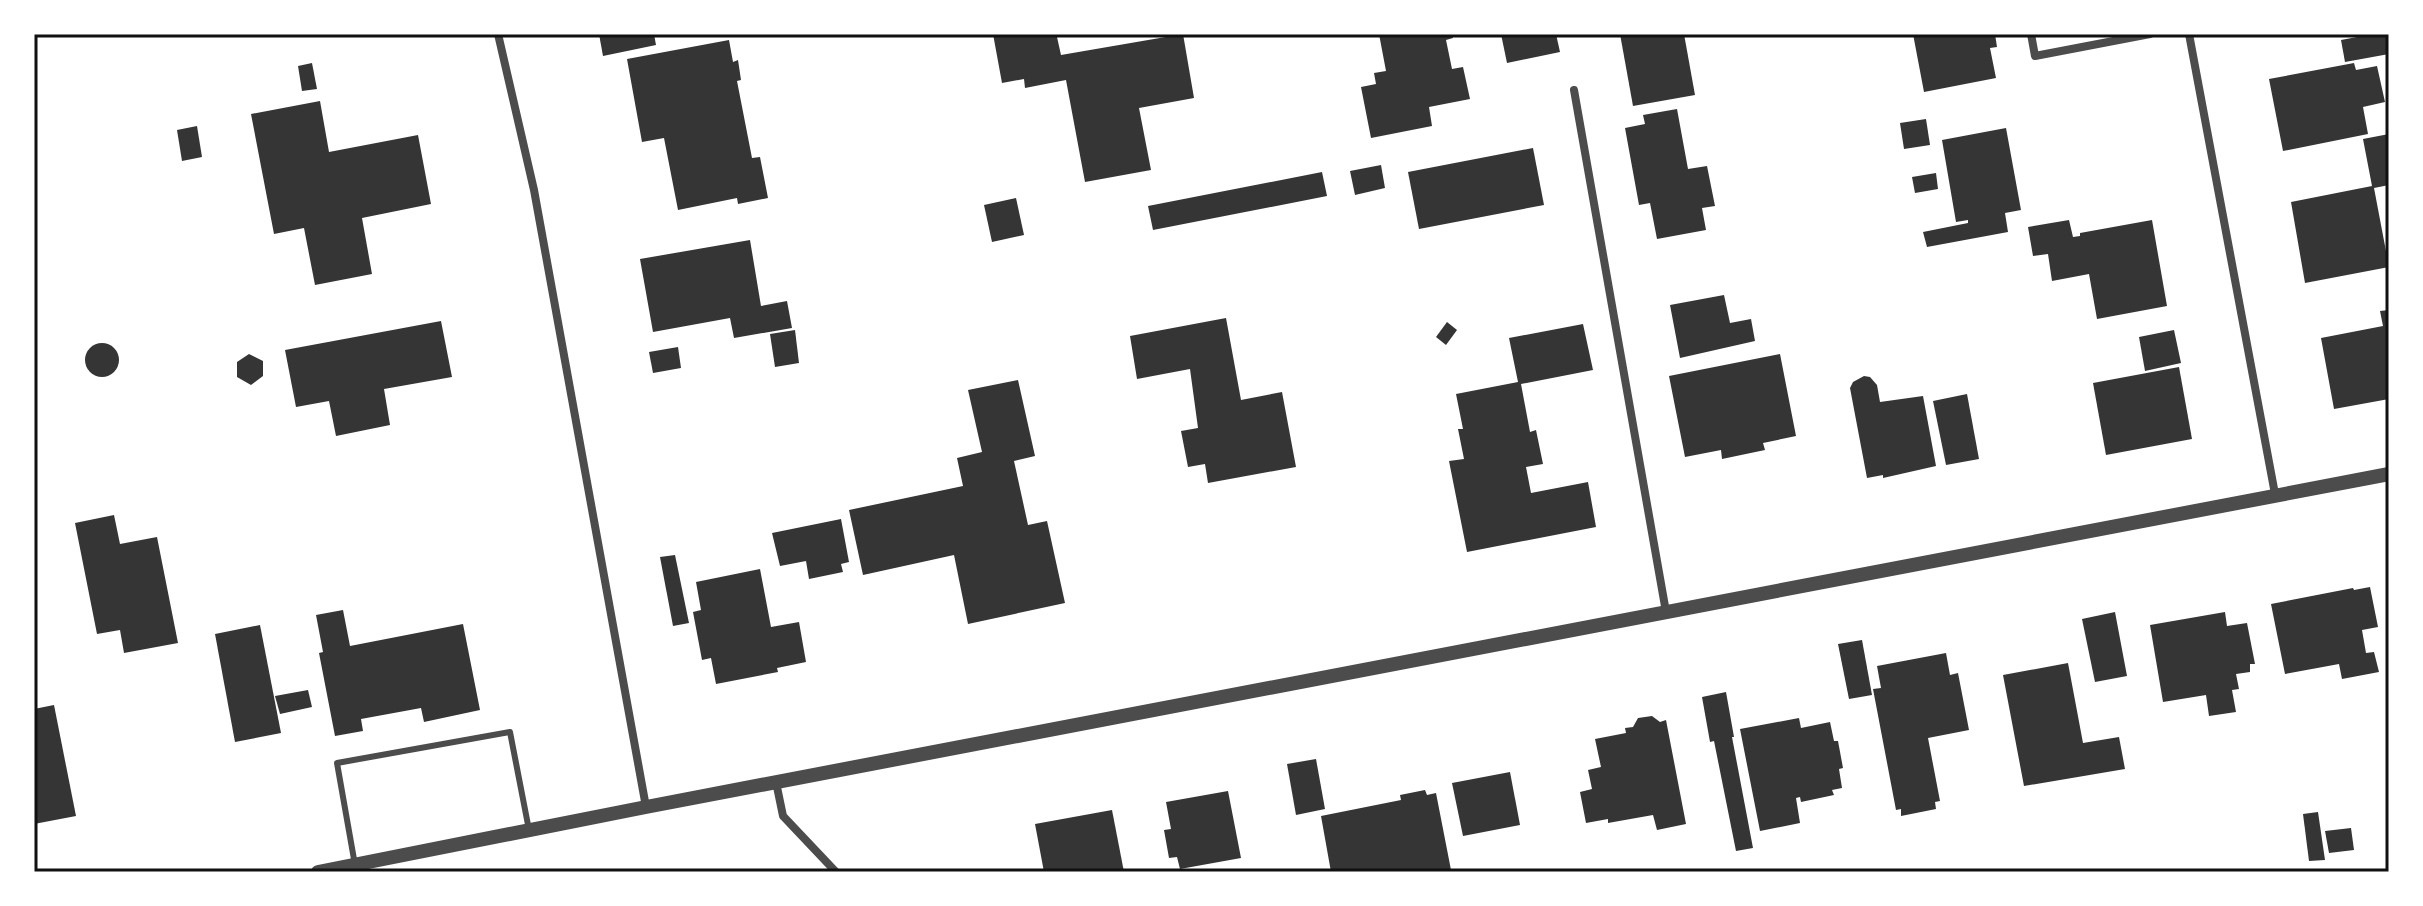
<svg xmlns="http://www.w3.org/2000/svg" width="2423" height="906" viewBox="0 0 2423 906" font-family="Signika,sans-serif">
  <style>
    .building { fill: #353535 }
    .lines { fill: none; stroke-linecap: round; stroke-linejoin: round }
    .service { stroke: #4c4c4c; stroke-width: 6 }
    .minor { stroke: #4c4c4c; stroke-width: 8 }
    .tertiary { stroke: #4c4c4c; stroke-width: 14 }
    .neatline { fill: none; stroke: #111; stroke-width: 3 }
  </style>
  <rect width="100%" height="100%" fill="#fff"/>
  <!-- building -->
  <g class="building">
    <path d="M599 34H654L656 45 603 56Z"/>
    <path d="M993 34H1063L1057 37 1061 55 1183 34 1194 98 1139 108 1151 170 1085 182 1066 80 1025 88 1024 79 1002 83Z"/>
    <path d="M1379 34H1452L1453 38 1446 40 1452 69 1463 67 1470 99 1429 107 1432 126 1371 138 1361 87 1376 84 1374 73 1386 71Z"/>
    <path d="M1501 34H1556L1560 52 1507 63Z"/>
    <path d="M1620 34H1684L1695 95 1633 106Z"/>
    <path d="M1913 34H1995L1997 47 1990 48 1996 78 1924 92Z"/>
    <path d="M2373 34H2389V54L2345 62 2341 40Z"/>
    <path d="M729 40 733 62 738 60 741 80 737 81 752 158 760 157 768 198 738 204 737 198 678 210 664 138 642 142 627 59Z"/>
    <path d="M312 63 317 89 302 91 298 66Z"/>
    <path d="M2354 63 2356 70 2377 66 2385 102 2363 107 2368 134 2283 151 2269 79Z"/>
    <path d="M320 101 329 152 418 135 431 204 362 218 372 274 315 285 304 228 274 234 251 114Z"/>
    <path d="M1677 109 1688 169 1707 166 1715 206 1702 208 1706 230 1657 239 1650 203 1639 205 1625 128 1645 124 1643 115Z"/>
    <path d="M1926 119 1930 145 1904 149 1900 123Z"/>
    <path d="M197 126 202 157 182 161 177 130Z"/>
    <path d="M2006 128 2021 210 2005 213 2008 232 1927 247 1923 232 1968 223V220L1956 222 1942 140Z"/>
    <path d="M2389 134V185L2374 188 2389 267 2305 283 2291 202 2372 186 2363 139Z"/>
    <path d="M1533 148 1544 205 1419 229 1408 172Z"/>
    <path d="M1381 165 1385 188 1355 195 1350 171Z"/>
    <path d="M1322 172 1327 196 1153 230 1148 206Z"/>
    <path d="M1936 173 1938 189 1915 193 1912 177Z"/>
    <path d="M1016 198 1024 235 992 242 984 205Z"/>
    <path d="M2069 220 2073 237 2080 236V233L2152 220 2167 306 2097 319 2089 274 2052 281 2048 254 2033 256 2028 227Z"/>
    <path d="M750 240 761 306 787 301 792 328 734 338 730 318 653 332 640 259Z"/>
    <path d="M1724 295 1730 323 1751 319 1755 341 1680 358 1670 305Z"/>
    <path d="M2389 310V399L2334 409 2321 338 2383 326 2380 311Z"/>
    <path d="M1226 318 1241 400 1282 392 1296 467 1208 483 1205 464 1188 467 1181 431 1198 428 1190 369 1137 379 1130 336Z"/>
    <path d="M441 321 452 377 384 389 390 425 336 436 329 401 296 407 285 350Z"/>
    <path d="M1447 322 1457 330 1446 345 1436 337Z"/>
    <path d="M1583 324 1593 370 1521 384 1530 432 1536 430 1543 464 1526 467 1531 493 1588 482 1596 527 1467 552 1449 461 1464 459 1458 429H1463L1456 394 1518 382 1509 338Z"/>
    <path d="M795 330 799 363 775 367 770 334Z"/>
    <path d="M2174 330 2181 363 2145 371 2139 337Z"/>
    <circle cx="102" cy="360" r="17"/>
    <path d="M678 347 681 368 653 373 649 352Z"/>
    <path d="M249 354 263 361V376L251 385 237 377V362Z"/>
    <path d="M1780 354 1796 436 1763 443 1765 450 1722 459 1721 450 1685 457 1669 376Z"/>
    <path d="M2179 367 2192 439 2106 455 2093 383Z"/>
    <path d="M1864 376 1870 377 1877 385 1880 402 1923 396 1936 466 1883 478V475L1867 478 1850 388 1853 382Z"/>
    <path d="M1018 380 1035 456 1014 461 1028 525 1047 521 1065 603 968 624 954 555 863 575 849 510 963 486 957 458 982 452 968 390Z"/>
    <path d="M1967 394 1979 459 1946 465 1933 401Z"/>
    <path d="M114 515 120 544 157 537 178 643 124 653 120 630 97 634 75 523Z"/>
    <path d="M841 519 849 562 841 564 843 572 809 579 806 561 780 566 772 533Z"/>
    <path d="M675 555 689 623 673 626 660 557Z"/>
    <path d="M760 569 771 627 799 622 806 662 777 668 778 672 716 684 711 658 702 660 693 612 701 610 696 582Z"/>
    <path d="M2370 587 2378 627 2362 630 2366 653 2374 652 2379 672 2342 679 2339 664 2285 674 2271 604 2353 588 2354 590Z"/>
    <path d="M343 610 350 646 463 624 480 710 424 722 421 708 361 719 363 731 335 736 319 653 323 652 316 615Z"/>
    <path d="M2115 612 2127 676 2095 682 2082 619Z"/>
    <path d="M2225 612 2227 626 2247 623 2255 664H2250V672L2236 674 2239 689 2232 690 2236 712 2209 716 2206 695 2163 702 2150 625Z"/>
    <path d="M260 625 281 733 235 742 215 634Z"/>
    <path d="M1862 640 1872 695 1849 699 1838 644Z"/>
    <path d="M1946 653 1950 675 1958 673 1969 730 1928 738 1940 801 1935 802 1936 809 1901 816V809L1896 810 1873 689 1881 688 1877 666Z"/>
    <path d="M2068 663 2083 743 2119 737 2125 769 2024 786 2003 675Z"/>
    <path d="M308 690 312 707 280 714 275 696Z"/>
    <path d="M1726 692 1734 737H1732L1753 848 1736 851 1714 741 1710 742 1702 697Z"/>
    <path d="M54 705 76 816 34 824V709Z"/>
    <path d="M1652 716 1660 722 1666 720 1686 824 1657 830 1653 815 1608 823V819L1586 823 1580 792 1592 789 1588 770 1601 767 1595 739 1626 733 1625 728 1633 727 1638 718Z"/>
    <path d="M1799 718 1801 728 1830 722 1834 741H1838L1843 768 1839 769 1842 788 1832 790 1834 795 1801 802 1800 797 1796 798 1800 823 1760 831 1740 729Z"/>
    <path d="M1316 759 1325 809 1296 815 1287 764Z"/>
    <path d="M1510 772 1520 825 1463 836 1452 783Z"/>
    <path d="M1425 790 1427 795 1436 793 1451 870H1447V872H1331L1321 816 1401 800 1400 795Z"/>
    <path d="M1228 791 1241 858 1180 869 1177 857 1169 858 1164 830 1171 829 1166 802Z"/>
    <path d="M1112 810 1124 872H1044L1035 824Z"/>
    <path d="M2318 812 2325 860 2309 861 2303 814Z"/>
    <path d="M2351 828 2354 850 2329 853 2325 831Z"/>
  </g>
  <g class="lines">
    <!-- service -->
    <path class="service" d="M355 865 337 763 510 732 529 830"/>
    <!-- minor -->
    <g class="minor">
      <path d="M498 34 534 190 646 807"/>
      <path d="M2031 34 2035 56 2150 34"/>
      <path d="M2189 34 2275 494"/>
      <path d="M1574 90 1666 612"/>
      <path d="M776 782 783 816 836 872"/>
    </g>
    <!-- tertiary -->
    <path class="tertiary" d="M318 872 646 807 2389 474"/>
  </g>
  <!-- border -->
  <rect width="2423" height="906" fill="none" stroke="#ffffff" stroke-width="72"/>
  <rect x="36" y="36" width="2351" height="834" class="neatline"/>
</svg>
